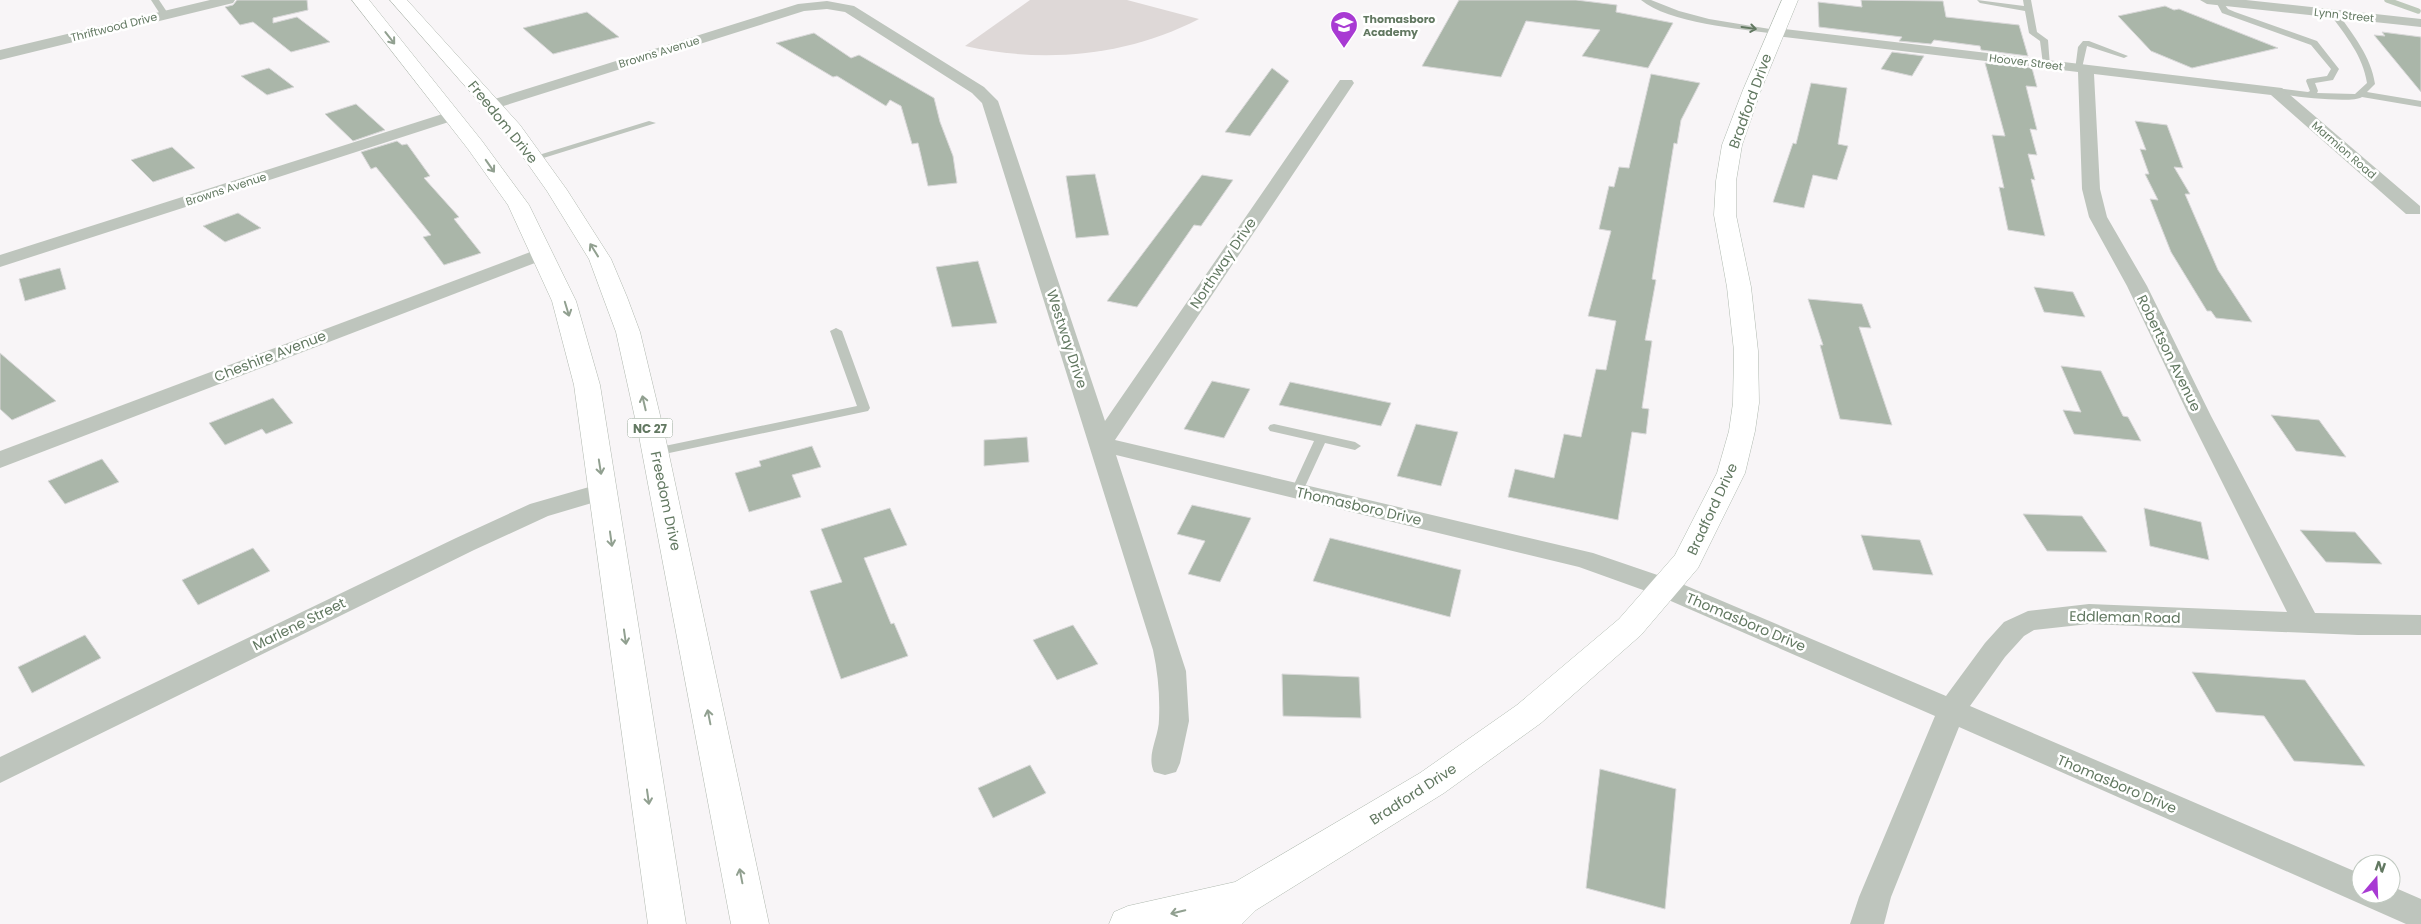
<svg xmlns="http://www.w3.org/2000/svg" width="2421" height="924" viewBox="0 0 2421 924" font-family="Poppins,sans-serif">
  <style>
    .green { fill: #ded8d7 }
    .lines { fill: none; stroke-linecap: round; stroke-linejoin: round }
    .stream { stroke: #bec9bb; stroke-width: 5.5 }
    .building { fill: #aab6a9; stroke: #d9d8d9 }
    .secondary-casing { stroke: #b0bab0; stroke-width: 1 }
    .primary-casing { stroke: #b0b8af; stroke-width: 1 }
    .lane { fill: #bec5bd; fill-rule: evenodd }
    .street { fill: #bec5bd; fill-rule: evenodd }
    .secondary { fill: #fff; fill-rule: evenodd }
    .primary { fill: #fff; fill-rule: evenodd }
    .oneway { stroke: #627861 }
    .oneway2 { stroke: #91a090 }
    .labels { text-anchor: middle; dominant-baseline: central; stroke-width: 5; stroke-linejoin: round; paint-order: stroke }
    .far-street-label { font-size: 11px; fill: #627861; stroke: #fff }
    .far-poi-label { font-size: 11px; font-weight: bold; fill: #627861; stroke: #fff; text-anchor: start }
    .shield { fill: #fff; stroke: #91a090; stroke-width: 1 }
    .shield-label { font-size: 12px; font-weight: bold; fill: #627861 }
    .street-label { font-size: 14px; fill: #627861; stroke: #fff }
  </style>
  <rect width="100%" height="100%" fill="#f8f5f7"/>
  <!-- green -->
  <path class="green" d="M1030 0H1127L1199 19C1127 56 1044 64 965 46Z"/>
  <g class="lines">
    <!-- stream -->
    <path class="stream" d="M2387 0 2418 11"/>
  </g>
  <!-- building -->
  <g class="building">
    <path d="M237 0H307L308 10 273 18V23L297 17 330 42 291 52 253 22 240 25 225 7 233 5Z"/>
    <path d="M1459 0H1576L1617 5 1616 12 1673 23 1648 68 1582 56 1600 30 1526 21 1501 77 1422 66Z"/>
    <path d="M1861 0 1943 1 1946 17 2019 25 2028 56 1981 50 1980 46 1934 40 1931 44 1899 41 1902 37 1819 27 1818 2 1862 7Z"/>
    <path d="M2165 6 2174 10 2179 9 2278 48 2192 68 2151 51 2118 16Z"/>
    <path d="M587 12 619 37 553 54 523 28Z"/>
    <path d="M2382 32 2421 37V92L2374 35 2385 36Z"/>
    <path d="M814 33 851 58 859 55 934 98 940 122 953 156 957 183 928 186 918 143 912 144 901 106 890 100 886 106 837 76 833 77 776 43Z"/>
    <path d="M1892 52 1924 56 1912 76 1881 69Z"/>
    <path d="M1985 63 2032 68 2037 87 2026 86 2037 130 2030 129 2037 155 2028 154 2035 180 2031 179 2045 236 2008 230 1999 187 2004 188 1992 135 2005 136Z"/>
    <path d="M269 68 294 87 267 95 241 76Z"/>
    <path d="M1272 68 1289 81 1250 136 1225 132Z"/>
    <path d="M1651 74 1700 83 1681 120 1677 144 1674 143 1652 279 1656 280 1645 340 1652 341 1642 408 1649 409 1646 434 1632 432 1618 520 1508 497 1515 469 1554 478 1564 434 1581 437 1596 369 1606 370 1616 321 1588 316 1611 231 1599 229 1609 186 1614 187 1619 167 1629 168Z"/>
    <path d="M1811 83 1847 88 1838 144 1848 146 1837 180 1813 175 1804 208 1773 202 1793 143 1796 144Z"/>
    <path d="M356 104 385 130 353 141 325 114Z"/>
    <path d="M2135 121 2167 125 2183 168 2174 167 2190 194H2185L2218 270 2252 322 2216 318 2211 311H2207L2171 252 2150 199 2158 200 2145 174H2149L2140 149 2146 150Z"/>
    <path d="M397 141 402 145 407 144 430 176 424 178 459 217 454 219 481 253 444 265 423 237 431 235 376 167 371 169 361 152Z"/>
    <path d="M172 147 195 168 153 182 131 160Z"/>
    <path d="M1095 174 1109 235 1076 238 1066 176Z"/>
    <path d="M1202 175 1233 180 1201 226 1194 225 1137 307 1107 301Z"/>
    <path d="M238 213 261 228 225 242 203 226Z"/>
    <path d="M978 261 997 323 952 327 936 267Z"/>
    <path d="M60 268 66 289 25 301 19 279Z"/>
    <path d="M2034 287 2073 292 2085 317 2044 312Z"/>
    <path d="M1808 299 1862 304 1871 328 1859 327 1892 425 1840 419 1820 345H1823Z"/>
    <path d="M0 353 56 401 12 420 0 409Z"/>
    <path d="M2061 366 2101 371 2123 416 2128 417 2141 441 2074 434 2063 410 2081 412Z"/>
    <path d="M1212 381 1250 389 1224 438 1184 429Z"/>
    <path d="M1290 382 1391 403 1381 426 1279 405Z"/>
    <path d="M273 398 293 423 266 434 262 429 225 445 209 423Z"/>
    <path d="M2271 415 2319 420 2346 457 2296 451Z"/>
    <path d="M1416 424 1458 432 1441 486 1397 476Z"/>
    <path d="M1027 437 1029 462 984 466V440Z"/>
    <path d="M812 446 821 467 792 475 801 497 749 512 735 473 761 466 759 461Z"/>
    <path d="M102 459 119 482 65 504 48 481Z"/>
    <path d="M1192 505 1251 518 1220 582 1188 574 1205 541 1177 534Z"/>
    <path d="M890 508 907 545 864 558 891 624 894 623 908 656 841 679 810 591 842 582 821 529Z"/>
    <path d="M2144 508 2201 522 2209 560 2150 546Z"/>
    <path d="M2023 514 2082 516 2107 552 2047 551Z"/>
    <path d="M2300 530 2355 532 2382 564 2326 562Z"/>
    <path d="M1861 535 1920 540 1933 575 1873 570Z"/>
    <path d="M1330 538 1461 570 1450 617 1313 581Z"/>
    <path d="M253 548 270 571 198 605 182 580Z"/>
    <path d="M1073 625 1098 664 1057 680 1033 640Z"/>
    <path d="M85 635 101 658 32 693 18 667Z"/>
    <path d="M2192 672 2305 680 2365 766 2294 761 2264 716 2216 712Z"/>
    <path d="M1282 674 1359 677 1361 718 1283 716Z"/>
    <path d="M1030 765 1046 793 993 818 978 788Z"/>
    <path d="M1600 769 1676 789 1665 909 1586 888Z"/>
  </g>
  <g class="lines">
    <defs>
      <path id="secondary" d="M1782 0H1798L1761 90 1742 145 1736 181V215L1751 287 1758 351 1759 403 1755 431 1745 473 1698 568 1641 635 1541 723 1444 793 1256 910 1242 924H1109L1114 912 1128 906 1235 882 1420 773 1517 705 1619 619 1675 555 1717 473 1729 431 1733 403 1734 351 1727 287 1714 215 1716 181 1722 145 1743 90Z"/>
      <g id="primary">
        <path d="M352 0H369L482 141 529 205 576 301 600 385 686 924H648L574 385 552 301 508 205 468 149Z"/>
        <path d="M390 0H407L520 125 567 190 611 259 627 297 640 332 665 436 769 924H731L639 436 616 332 603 297 589 259 547 191 506 133Z"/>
      </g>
    </defs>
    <!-- secondary casing -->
    <use href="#secondary" class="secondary-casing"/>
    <!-- primary casing -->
    <use href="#primary" class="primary-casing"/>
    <!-- lane -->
    <g class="lane">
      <path d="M151 0H159L169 15 168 17H162Z"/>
      <path d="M1641 0H1651L1679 11 1709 19 1776 30 1780 32 1776 34C1741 29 1668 23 1641 0Z"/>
      <path d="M1977 0 2024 6 2023 0H2031L2037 32 2048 40 2050 66 2043 64 2040 41 2029 33 2025 11 1980 3Z"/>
      <path d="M2215 0H2221L2228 9 2235 12 2317 41 2339 69 2333 80 2315 83 2318 91 2317 93 2355 94 2367 83C2363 56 2346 36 2330 14L2337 12C2353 35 2371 56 2375 84L2367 92 2421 101V107L2362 97C2352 104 2288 96 2273 93V89L2276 88 2308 92 2310 91 2306 81 2307 79 2327 76 2331 69 2311 45 2222 13Z"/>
      <path d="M2083 41H2089L2128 56 2124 58 2087 46 2082 68 2075 70 2078 47Z"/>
      <path d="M649 121 656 123 537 160 529 158Z"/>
      <path d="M836 328 842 331 870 408 868 411 655 456 651 455 649 452 651 449 655 448 857 406 830 331Z"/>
      <path d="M1274 424 1355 442 1361 446 1355 450 1325 443 1303 491 1297 495 1291 491 1314 441 1270 431 1268 428 1270 425Z"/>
    </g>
    <!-- street -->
    <g class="street">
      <path d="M210 0H235L233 3 0 60V50Z"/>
      <path d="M2200 0H2246L2421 19V27L2207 4Z"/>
      <path d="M827 1 854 6 984 87 998 101 1105 421 1340 80H1352L1354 83 1115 440 1593 553 1675 581 1946 696 1985 643 2004 622 2028 611 2089 604 2287 612 2189 416 2127 286 2089 217 2082 189 2078 72 1776 36 1769 32 1776 28 2282 88 2420 206V214H2406L2271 95 2094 74 2100 189 2107 217 2147 286 2211 416 2315 613 2421 615V635H2358L2089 624 2034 630 2024 636 2005 657 1970 706 2361 874V894H2391V886L2421 899V924H2406L1959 727 1891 897 1884 924H1850L1859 897 1935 716 1657 595 1579 567 1116 455 1186 671 1189 721 1180 763 1176 772 1165 775 1154 772C1146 755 1159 737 1159 719 1160 696 1158 673 1153 650L982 103 972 93 845 12 827 9 804 11 497 108H485L483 105 485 102 798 4Z"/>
      <path d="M452 111 458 113 460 116 458 119 0 267V255Z"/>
      <path d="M541 248 548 250 551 254 548 258 0 468V451Z"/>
      <path d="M603 483 612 485 615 491 612 497 548 516 474 550 0 783V757L456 538 530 504Z"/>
    </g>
    <!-- secondary -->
    <use href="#secondary" class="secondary"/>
    <!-- primary -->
    <use href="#primary" class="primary"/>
  </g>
  <!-- one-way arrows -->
  <defs><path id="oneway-shaft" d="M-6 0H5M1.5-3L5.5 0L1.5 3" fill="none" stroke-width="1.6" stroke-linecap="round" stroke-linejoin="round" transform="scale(1.25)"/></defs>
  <use class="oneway" href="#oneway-shaft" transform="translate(1749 28) rotate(8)"/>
  <g class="oneway2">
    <use href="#oneway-shaft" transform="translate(390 38) rotate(52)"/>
    <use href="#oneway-shaft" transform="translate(490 166) rotate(55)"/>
    <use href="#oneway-shaft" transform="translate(594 250) rotate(-122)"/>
    <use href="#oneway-shaft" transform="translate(567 309) rotate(73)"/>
    <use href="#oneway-shaft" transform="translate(644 403) rotate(-103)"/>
    <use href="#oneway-shaft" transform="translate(600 467) rotate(81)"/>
    <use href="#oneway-shaft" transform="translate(611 539) rotate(82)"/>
    <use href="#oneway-shaft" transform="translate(625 637) rotate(82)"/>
    <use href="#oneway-shaft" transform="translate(709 717) rotate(-101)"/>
    <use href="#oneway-shaft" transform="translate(648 797) rotate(82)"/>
    <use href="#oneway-shaft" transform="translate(741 876) rotate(-101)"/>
    <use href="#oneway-shaft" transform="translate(1178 912) rotate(167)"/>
  </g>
  <!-- icons -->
  <defs>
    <symbol id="school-pin" viewBox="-11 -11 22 30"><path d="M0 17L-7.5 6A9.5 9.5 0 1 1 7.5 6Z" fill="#a83ad3" stroke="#fff"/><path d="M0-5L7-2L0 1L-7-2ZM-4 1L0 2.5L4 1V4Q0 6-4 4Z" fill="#fff"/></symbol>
  </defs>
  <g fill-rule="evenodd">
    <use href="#school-pin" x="1328" y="9" width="32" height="43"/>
  </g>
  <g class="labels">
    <!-- far-street labels -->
    <g class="far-street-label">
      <text transform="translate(2344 15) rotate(6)">Lynn Street</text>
      <text transform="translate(114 27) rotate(-14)">Thriftwood Drive</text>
      <text transform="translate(659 52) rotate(-17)">Browns Avenue</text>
      <text transform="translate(2026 62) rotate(7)">Hoover Street</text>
      <text transform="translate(2344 150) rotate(41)">Marmion Road</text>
      <text transform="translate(226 189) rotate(-18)">Browns Avenue</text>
    </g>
    <!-- far-poi labels -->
    <g class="far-poi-label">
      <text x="1363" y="19">Thomasboro<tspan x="1363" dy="13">Academy</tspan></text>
    </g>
    <!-- shield labels -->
    <rect class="shield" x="627.5" y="418.5" width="45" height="19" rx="4"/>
    <g class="shield-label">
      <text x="650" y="428">NC 27</text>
    </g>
    <!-- street labels -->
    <g class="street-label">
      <text transform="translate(1750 101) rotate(-70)">Bradford Drive</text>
      <text transform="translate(503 122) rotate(51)">Freedom Drive</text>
      <text transform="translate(1223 263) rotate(-56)">Northway Drive</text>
      <text transform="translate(1067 339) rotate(72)">Westway Drive</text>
      <text transform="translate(2169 353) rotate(64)">Robertson Avenue</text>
      <text transform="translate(270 356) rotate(-21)">Cheshire Avenue</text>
      <text transform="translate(666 501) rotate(78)">Freedom Drive</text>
      <text transform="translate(1359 506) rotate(13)">Thomasboro Drive</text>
      <text transform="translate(1712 509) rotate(-65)">Bradford Drive</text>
      <text transform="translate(2125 617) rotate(1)">Eddleman Road</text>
      <text transform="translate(1746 622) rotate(23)">Thomasboro Drive</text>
      <text transform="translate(299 624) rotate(-26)">Marlene Street</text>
      <text transform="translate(2117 784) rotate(23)">Thomasboro Drive</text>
      <text transform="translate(1413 794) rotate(-33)">Bradford Drive</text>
    </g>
  </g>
  <!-- north arrow -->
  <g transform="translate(2376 879) rotate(19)"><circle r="24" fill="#ffffff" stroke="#c0c9c0"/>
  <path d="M0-4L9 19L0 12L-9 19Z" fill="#a83ad3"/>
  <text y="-8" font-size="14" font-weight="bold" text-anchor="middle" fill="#627861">N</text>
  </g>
</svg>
